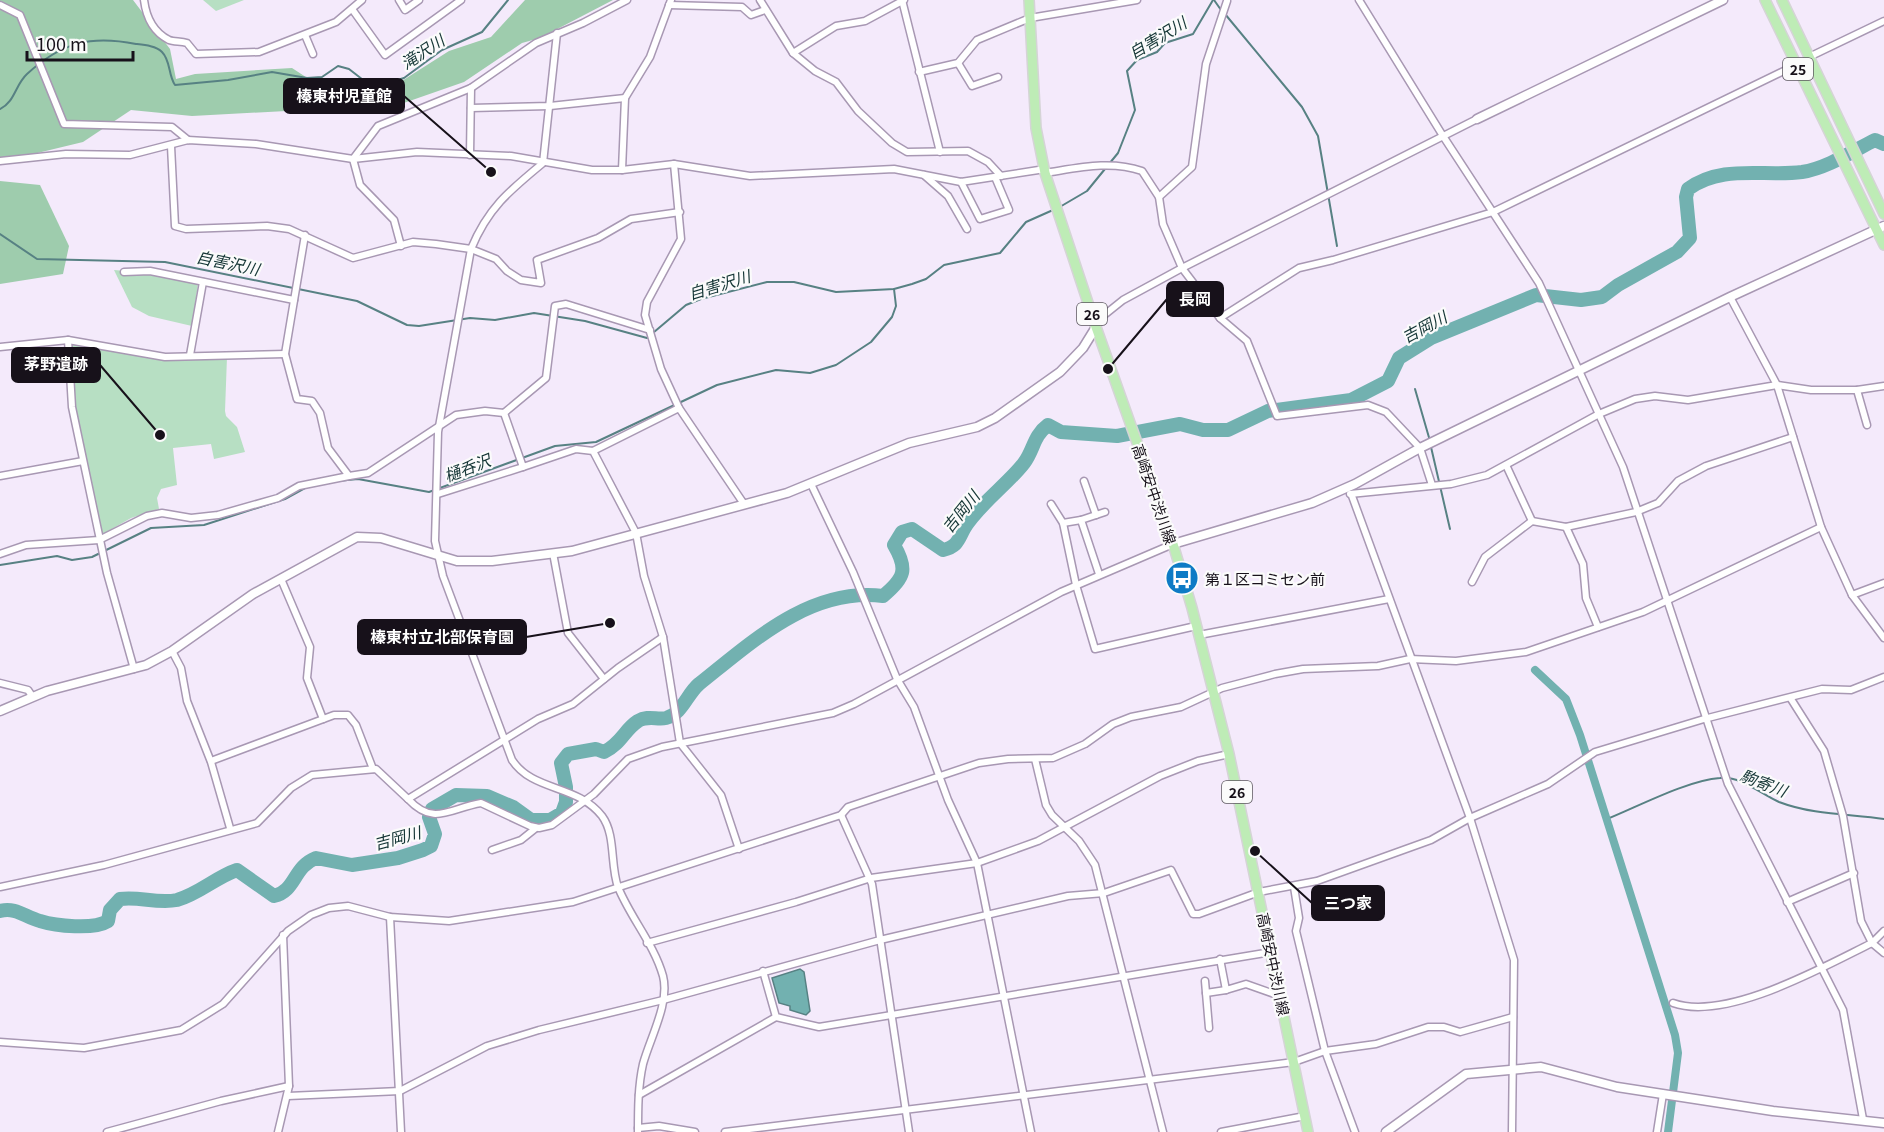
<svg xmlns="http://www.w3.org/2000/svg" width="1884" height="1132" viewBox="0 0 1884 1132" font-family="Georgia,'Noto Sans JP',serif">
  <style>
    .green { fill: #b7dfc3 }
    .forest { fill: #9eccad }
    .water { fill: #72b1b0; stroke: #578183; stroke-width: 1.5 }
    .lines { fill: none; stroke-linecap: round; stroke-linejoin: round }
    .stream { stroke: #578183; stroke-width: 2 }
    .canal { stroke: #72b1b0; stroke-width: 8 }
    .river { stroke: #72b1b0; stroke-width: 14 }
    .street-casing { stroke: #a898b3; stroke-width: 9 }
    .secondary-casing { stroke: #a898b3; stroke-width: 11 }
    .primary-casing { stroke: #d5d4d6; stroke-width: 12 }
    .street { stroke: #fff; stroke-width: 6 }
    .secondary { stroke: #fff; stroke-width: 8 }
    .primary { stroke: #beecb6; stroke-width: 9 }
    .labels { text-anchor: middle; dominant-baseline: central; stroke-width: 4.5; stroke-linejoin: round; paint-order: stroke }
    .shield { fill: #fbfbfb; stroke: #5b575e; stroke-width: 1.5 }
    .shield-label { font-size: 14px; font-weight: bold; fill: #17111a }
    .street-label { font-size: 15px; fill: #17111a; stroke: #fbfbfb }
    .poi-label { font-size: 15px; fill: #17111a; stroke: #fbfbfb; text-anchor: start }
    .water-label { font-size: 16px; font-style: italic; fill: #143535; stroke: #fbfbfb }
    .leader { fill: none; stroke: #17111a; stroke-width: 2 }
    .callout-dot { fill: #17111a; stroke: #fbfbfb; stroke-width: 2 }
    .callout { fill: #17111a; stroke: #17111a; stroke-width: 2 }
    .callout-label { font-size: 16px; text-anchor: middle; font-weight: bold; fill: #fff }
  </style>
  <rect width="100%" height="100%" fill="#f4eafb"/>
  <!-- green -->
  <g class="green">
    <path d="M203 0H244L216 11Z"/>
    <path d="M114 270 150 273 198 284 192 326 149 316 132 307Z"/>
    <path d="M74 343 163 360 227 357 225 411 226 416 237 427 245 452 214 459 211 444 173 448 177 485 161 489 157 498 159 509 131 518 103 534 100 532 74 408 71 347Z"/>
  </g>
  <!-- forest -->
  <g class="forest">
    <path d="M0 0H133L170 49 176 79 195 74 292 68 315 83 394 86 449 51 491 37 525 0H613L540 38 522 43 464 82 398 105 192 116 131 110 83 142 0 162Z"/>
    <path d="M0 181 40 185 69 246 63 274 0 284Z"/>
  </g>
  <!-- water -->
  <path class="water" d="M800 969 804 972 810 1011 806 1015 790 1010V1006L779 1003 772 978Z"/>
  <g class="lines">
    <!-- stream -->
    <g class="stream">
      <path d="M1214 0 1221 10"/>
      <path d="M1225 14 1302 107 1318 136 1337 246"/>
      <path d="M0 109C15 102 15 85 27 74 62 42 91 35 136 44 145 45 156 46 162 52 171 61 168 75 175 85L228 80 272 72 307 78 322 77 338 66 349 69 367 83 384 84 404 78 442 50 482 32 508 0"/>
      <path d="M1058 208 1087 191 1118 153 1135 110 1127 71 1137 60 1157 52 1165 43 1193 34 1213 0"/>
      <path d="M0 234 37 259 165 262 357 301 407 325 419 326 470 318 495 320 534 313 585 321 647 338 686 305 701 299 767 282H794L836 292 894 289 912 284 926 279 944 265 1000 253 1026 222 1053 210"/>
      <path d="M1415 389 1430 441"/>
      <path d="M1431 447 1450 529"/>
      <path d="M337 481 358 479 429 492 555 446 596 442 717 385 776 370 810 373 836 365 871 342 892 317 896 306 894 289"/>
      <path d="M0 565 57 556 72 560 92 557 151 528 204 525 285 499 305 488"/>
      <path d="M1607 819C1637 807 1688 780 1720 778 1741 776 1761 794 1779 802 1813 815 1849 814 1884 819"/>
    </g>
    <!-- canal -->
    <path class="canal" d="M1535 670 1566 699 1580 735 1675 1035 1678 1053 1668 1132"/>
    <!-- river -->
    <path class="river" d="M0 911C16 907 25 917 40 921 56 926 94 930 108 921L110 910 120 899C139 896 157 904 177 900 199 894 216 877 237 870L274 896C296 891 293 867 316 858L352 865 398 858 423 850 431 846 435 834 429 817 432 809 456 795 487 796 513 807 531 820H550L562 813 566 802V787L561 763 568 754 596 749 604 752C622 743 624 730 638 721 648 715 657 720 666 718 682 714 687 694 699 684 752 642 810 587 883 596 905 578 908 569 894 545L902 532 912 529 943 550C958 546 958 540 964 529 976 507 1009 483 1024 463 1034 450 1033 436 1048 425L1061 432 1117 436 1180 424 1203 430H1228L1268 411 1351 400 1388 381 1399 358 1431 338 1536 295 1581 300 1602 297 1618 285 1677 252 1690 238 1686 197 1688 189C1722 164 1763 177 1802 172 1827 168 1853 151 1875 140L1884 144"/>
    <defs>
      <g id="street">
        <path d="M144 0C146 16 153 32 169 40 174 42 181 41 187 43L196 54 259 52 336 22 362 0"/>
        <path d="M399 0 405 10 419 0"/>
        <path d="M760 0 793 53 815 71 836 82 858 111 892 143 907 152 968 151 988 162 1001 176"/>
        <path d="M902 0 940 152"/>
        <path d="M1359 0 1443 136 1539 283 1623 467 1728 784 1843 1010 1863 1119"/>
        <path d="M0 5 20 15 64 124 172 127 188 140"/>
        <path d="M669 5 742 7 751 15 765 10"/>
        <path d="M352 9 385 55 461 0"/>
        <path d="M557 33 543 163C509 191 488 208 471 249L438 432 435 541 443 576 512 760C533 792 577 784 602 816 616 835 610 865 618 887 630 917 654 944 663 976 670 1003 650 1038 643 1064 638 1086 638 1110 638 1132"/>
        <path d="M305 35 313 54"/>
        <path d="M793 53 836 26 865 21 904 0"/>
        <path d="M1809 57 1884 21"/>
        <path d="M958 63 972 86 998 77"/>
        <path d="M919 72 958 63 977 40 1030 18 1137 0"/>
        <path d="M471 108 550 106 625 98"/>
        <path d="M171 146 175 226 186 229 267 226 289 229 353 258 413 242 436 244 471 249 496 259 507 271 521 280 541 283 537 260 598 238 631 219 680 212"/>
        <path d="M470 155 471 88"/>
        <path d="M353 159 378 126 471 88 536 43 583 23 627 0"/>
        <path d="M353 159 360 185 394 220 401 246"/>
        <path d="M0 161 66 154 130 155 188 140 256 144 353 159 417 152 511 156 592 170H622L674 164 750 176 894 169 961 182 1045 169"/>
        <path d="M674 164 681 239 647 302 645 315 661 369 679 408 744 504"/>
        <path d="M622 170 625 98 650 57 671 0"/>
        <path d="M1045 173C1078 168 1110 160 1142 171L1159 197 1163 224 1182 268 1220 318 1247 341 1277 416 1368 405 1386 412 1420 448 1432 485"/>
        <path d="M924 175 948 196 967 229"/>
        <path d="M961 182 980 219 1009 210 995 177"/>
        <path d="M1159 197 1192 167 1206 64 1227 1"/>
        <path d="M305 235 285 354 297 399 312 401 320 413 328 448 349 476 368 473 456 415 485 411 504 413 546 378 555 306 566 304 650 330"/>
        <path d="M124 272 150 271 294 300"/>
        <path d="M1730 297 1777 385 1821 527 1852 595 1884 638"/>
        <path d="M1220 318 1299 268 1333 260 1493 212 1796 65"/>
        <path d="M1096 327 1103 316 1123 300 1182 268 1477 119"/>
        <path d="M68 340 72 407 107 573 134 669"/>
        <path d="M0 347 68 340 165 357 285 354"/>
        <path d="M190 355 203 282"/>
        <path d="M1857 390 1867 425"/>
        <path d="M504 413 523 467 576 449 593 451 636 533 644 576 663 637 680 743 721 795 739 849"/>
        <path d="M593 451 679 408"/>
        <path d="M1506 465 1532 521"/>
        <path d="M0 476 83 461"/>
        <path d="M1084 481 1096 515"/>
        <path d="M811 484 853 572 897 679 914 707 948 800 977 863 1031 1132"/>
        <path d="M438 494 523 467"/>
        <path d="M1350 494 1451 484 1487 475 1599 414 1635 399 1655 396 1688 400 1777 385 1811 390H1857L1884 386"/>
        <path d="M1352 496 1470 818 1514 960 1512 1132"/>
        <path d="M1051 504 1063 523 1076 585 1095 649 1196 626"/>
        <path d="M1063 523 1081 520"/>
        <path d="M1566 527 1583 564 1586 598 1598 627"/>
        <path d="M553 553 568 633 604 679"/>
        <path d="M0 554 26 545 99 540 147 516 162 513 191 518 218 515 278 498 299 486 349 476"/>
        <path d="M1099 574 1081 520 1105 512"/>
        <path d="M281 579 310 647 307 678 323 719"/>
        <path d="M1472 582 1485 557 1532 521 1566 527 1636 512 1658 503 1678 481 1706 466 1793 437"/>
        <path d="M1852 595 1884 583"/>
        <path d="M1199 635 1389 599"/>
        <path d="M172 651 181 668 187 701 211 762 230 828"/>
        <path d="M0 683 28 690 32 696"/>
        <path d="M1791 699 1824 751 1843 816 1861 921 1872 943 1884 953"/>
        <path d="M1035 759 1046 805 1052 815 1079 841 1095 865 1163 1132"/>
        <path d="M211 761 334 715H348L356 725 373 769"/>
        <path d="M408 799C434 827 450 808 481 803L530 826 539 828 552 825 594 794 628 759 662 747 833 713 854 704 1061 592 1173 544"/>
        <path d="M841 815 872 884 909 1132"/>
        <path d="M492 850 521 840 536 828"/>
        <path d="M0 887 104 865 257 823 291 788 312 775 376 769 408 799 538 719 573 704 618 668 663 637"/>
        <path d="M1294 887 1299 918 1296 931 1325 1051 1355 1132"/>
        <path d="M1787 902 1854 873"/>
        <path d="M390 917 401 1132"/>
        <path d="M647 943 796 902 871 878 977 863 1038 841 1160 776 1198 761 1229 754"/>
        <path d="M1220 959 1226 990 1246 984 1280 996"/>
        <path d="M763 971 776 1017 819 1027 1271 952"/>
        <path d="M1205 981 1209 1028"/>
        <path d="M1206 993 1226 990"/>
        <path d="M1673 1003C1726 1022 1823 967 1872 943L1884 931"/>
        <path d="M0 1042 84 1048 181 1030 223 1004 288 931 311 915 329 908 348 906 390 917 449 921 573 902 841 815 848 807 979 763 1008 759 1053 758 1085 744 1113 724 1131 717 1181 707 1222 688 1275 674 1303 669 1378 666 1410 659 1456 661 1526 652 1643 612 1821 527"/>
        <path d="M639 1095 776 1017"/>
        <path d="M288 1096 400 1091 487 1046 539 1030 663 1000 880 940 1068 896 1104 893 1171 870 1193 914H1199L1259 892 1317 881 1431 840 1470 818 1548 784 1595 752 1704 719 1822 689 1851 690 1884 677"/>
        <path d="M638 1128 659 1126 695 1132"/>
        <path d="M107 1132 221 1101 289 1086"/>
        <path d="M278 1132 289 1086 283 935"/>
        <path d="M725 1132 1294 1062 1325 1051 1376 1044 1428 1027H1444L1460 1032 1513 1017"/>
        <path d="M1221 1132 1305 1116"/>
        <path d="M1657 1132 1663 1094"/>
      </g>
      <g id="secondary">
        <path d="M1477 119 1723 0"/>
        <path d="M1173 544 1312 503 1355 484 1420 448 1730 297 1884 226"/>
        <path d="M0 711 47 691 146 665 172 651 253 594 357 537 381 538 457 561H492L572 551 787 493 909 443 977 427 995 418 1060 372 1083 348 1096 327"/>
        <path d="M1386 1132 1466 1074 1541 1067 1617 1087 1773 1111 1884 1123"/>
      </g>
      <g id="primary">
        <path d="M1029 0 1036 128 1045 173 1096 327 1173 544 1192 608 1229 754 1308 1132"/>
        <path d="M1765 0 1884 245"/>
        <path d="M1782 0 1884 214"/>
      </g>
    </defs>
    <!-- street casing -->
    <use href="#street" class="street-casing"/>
    <!-- secondary casing -->
    <use href="#secondary" class="secondary-casing"/>
    <!-- primary casing -->
    <use href="#primary" class="primary-casing"/>
    <!-- street -->
    <use href="#street" class="street"/>
    <!-- secondary -->
    <use href="#secondary" class="secondary"/>
    <!-- primary -->
    <use href="#primary" class="primary"/>
  </g>
  <!-- icons -->
  <defs>
    <symbol id="bus-disc" viewBox="-11 -11 22 22"><circle r="9.5" fill="#0e7bc5" stroke="#fbfbfb"/><path d="M-5-6H5V4H4V6H2V4H-2V6H-4V4H-5ZM-3.5-4V0h7V-4ZM-3.5 1.2v1.5H-2V1.2ZM2 1.2v1.5H3.5V1.2Z" fill="#fff"/></symbol>
  </defs>
  <g fill-rule="evenodd">
    <use href="#bus-disc" x="1163" y="559" width="38" height="38"/>
  </g>
  <g class="labels">
    <!-- shield labels -->
    <g class="shield">
      <rect x="1783" y="58" width="30" height="22" rx="4.5"/>
      <rect x="1077" y="303" width="30" height="22" rx="4.5"/>
      <rect x="1222" y="781" width="30" height="22" rx="4.5"/>
    </g>
    <g class="shield-label">
      <text x="1798" y="69">25</text>
      <text x="1092" y="314">26</text>
      <text x="1237" y="792">26</text>
    </g>
    <!-- street labels -->
    <g class="street-label">
      <text transform="translate(1155 494) rotate(71)">高崎安中渋川線</text>
      <text transform="translate(1274 964) rotate(78)">高崎安中渋川線</text>
    </g>
    <!-- poi labels -->
    <g class="poi-label">
      <text x="1205" y="578">第１区コミセン前</text>
    </g>
    <!-- water labels -->
    <g class="water-label">
      <text transform="translate(1157 37) rotate(-31)">自害沢川</text>
      <text transform="translate(422 51) rotate(-33)">滝沢川</text>
      <text transform="translate(228 262) rotate(12)">自害沢川</text>
      <text transform="translate(719 284) rotate(-17)">自害沢川</text>
      <text transform="translate(1424 326) rotate(-28)">吉岡川</text>
      <text transform="translate(467 467) rotate(-21)">樋呑沢</text>
      <text transform="translate(960 511) rotate(-51)">吉岡川</text>
      <text transform="translate(1764 782) rotate(21)">駒寄川</text>
      <text transform="translate(397 837) rotate(-15)">吉岡川</text>
    </g>
  </g>
  <!-- callouts -->
  <path class="leader" d="M491 172L404 96M1108 369L1167 299M160 435L100 365M610 623L526 637M1255 851L1312 903"/>
  <g class="callout-dot">
    <circle cx="491" cy="172" r="6"/>
    <circle cx="1108" cy="369" r="6"/>
    <circle cx="160" cy="435" r="6"/>
    <circle cx="610" cy="623" r="6"/>
    <circle cx="1255" cy="851" r="6"/>
  </g>
  <g class="callout">
    <rect x="284" y="79" width="120" height="34" rx="6"/>
    <rect x="1167" y="282" width="56" height="34" rx="6"/>
    <rect x="12" y="348" width="88" height="34" rx="6"/>
    <rect x="358" y="620" width="168" height="34" rx="6"/>
    <rect x="1312" y="886" width="72" height="34" rx="6"/>
  </g>
  <g class="callout-label">
    <text x="344" y="102">榛東村児童館</text>
    <text x="1195" y="305">長岡</text>
    <text x="56" y="370">茅野遺跡</text>
    <text x="442" y="643">榛東村立北部保育園</text>
    <text x="1348" y="909">三つ家</text>
  </g>
  <!-- scale -->
  <path d="M27 51v9h106v-9" fill="none" stroke="#17111a" stroke-width="3"/>
  <text x="36" y="51" font-size="18" fill="#17111a" stroke="#fbfbfb" stroke-width="4.5" paint-order="stroke">100 m</text>
</svg>
